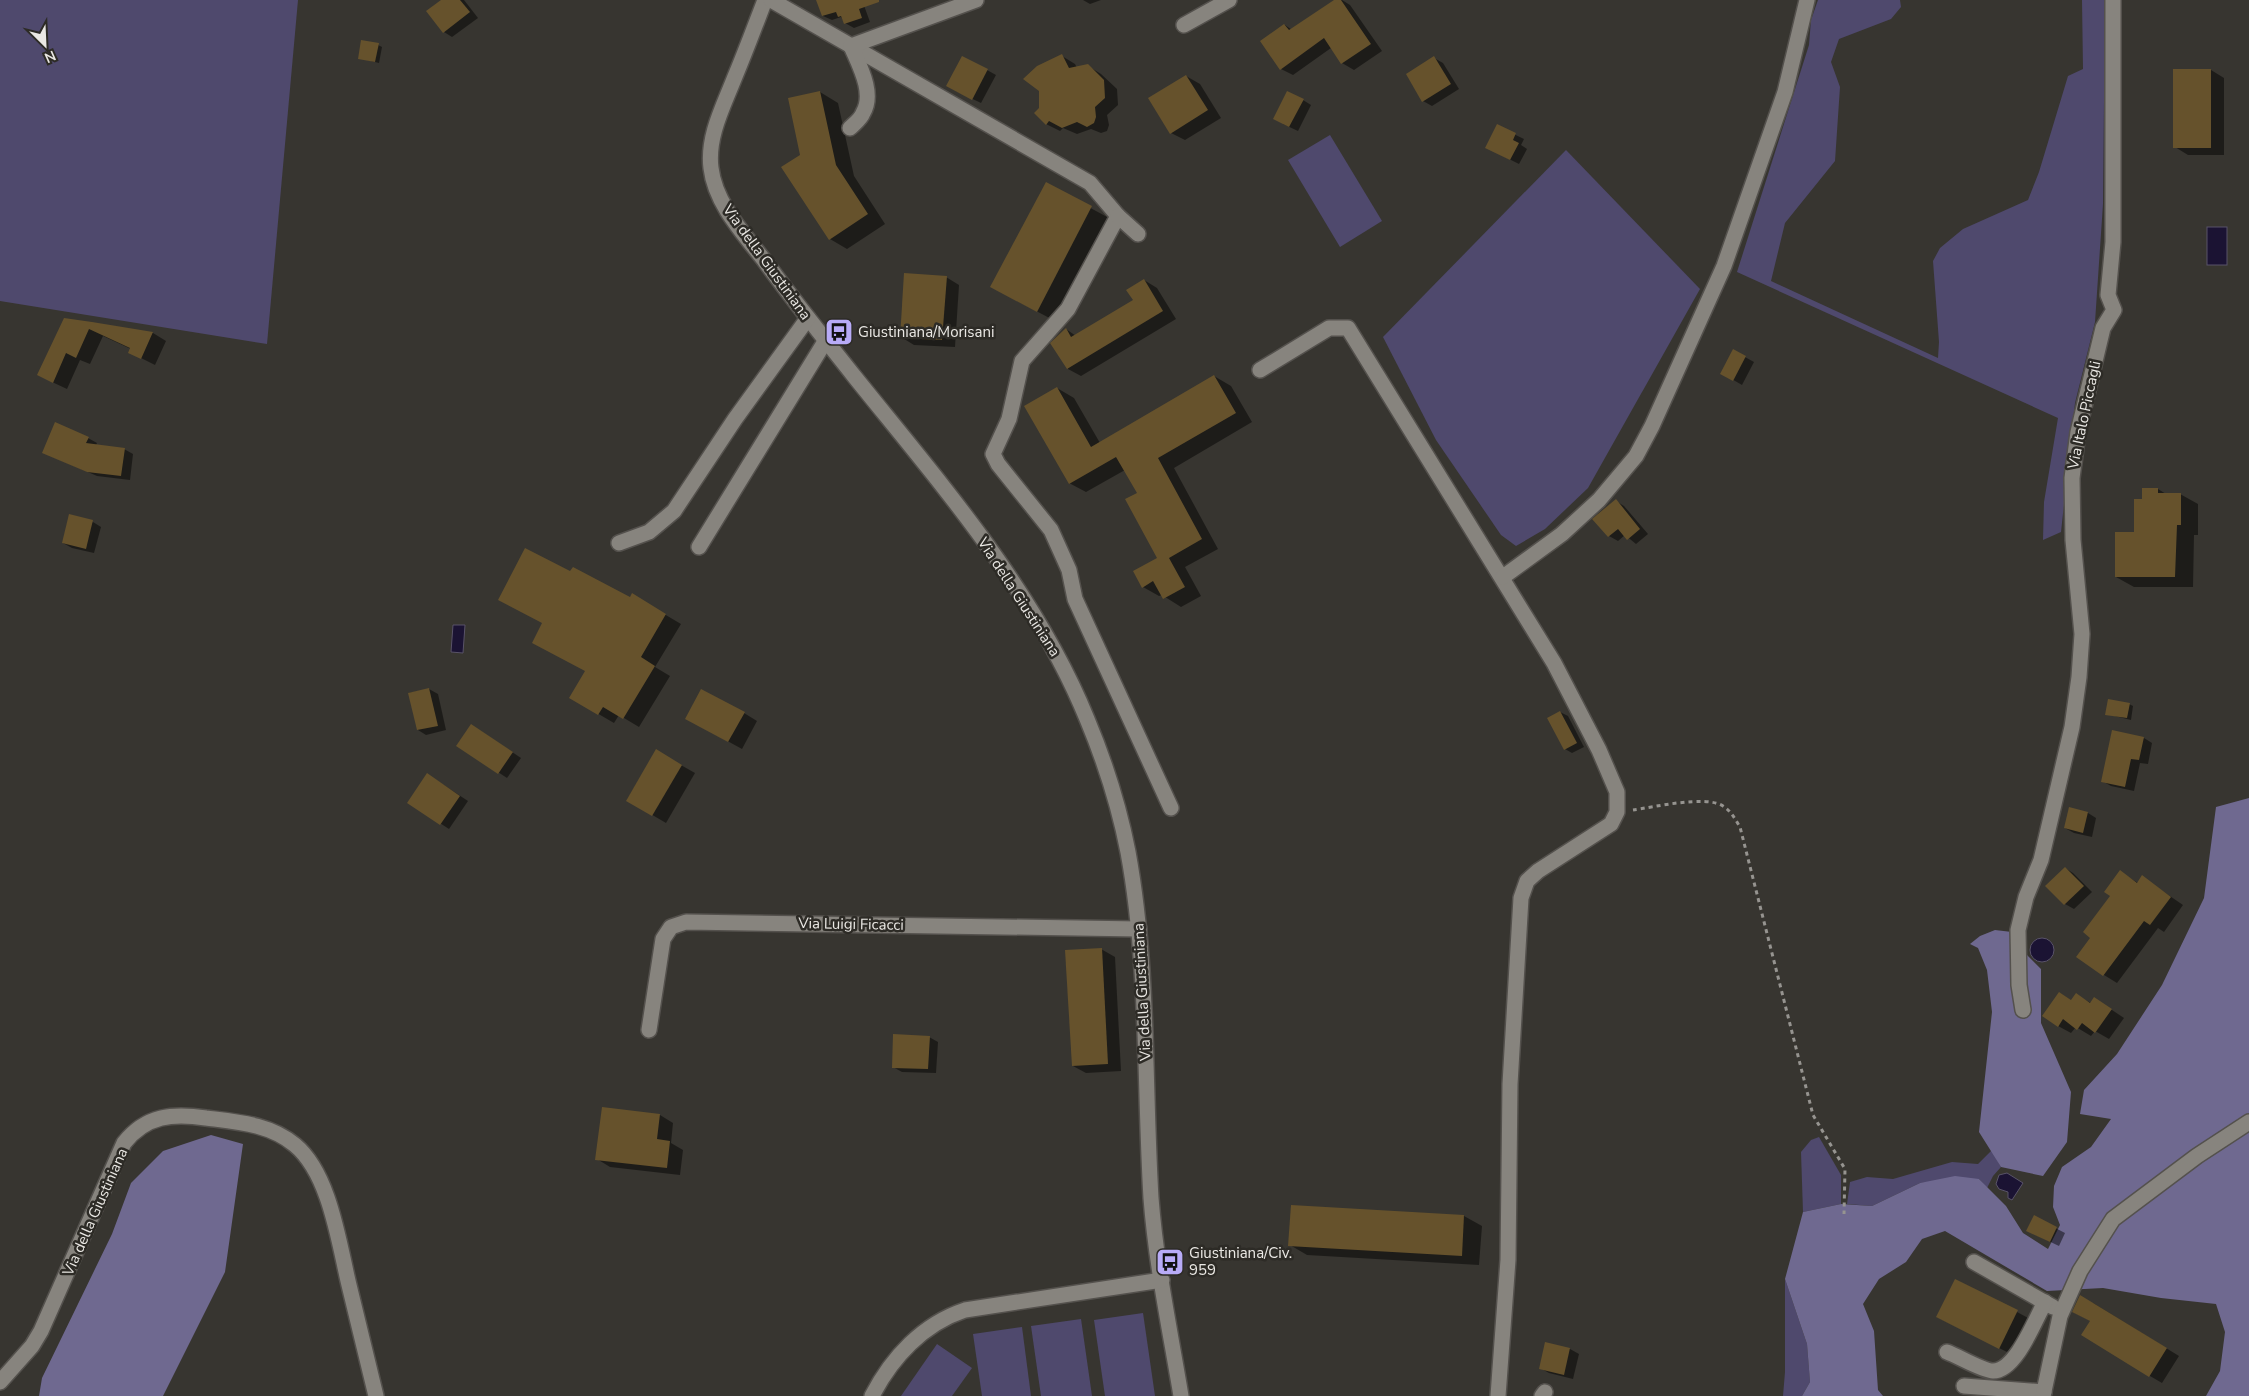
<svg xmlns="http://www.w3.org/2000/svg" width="2249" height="1396" viewBox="0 0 2249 1396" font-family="'Nunito Sans',sans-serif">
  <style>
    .green { fill: #4f496d }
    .forest { fill: #6f6990 }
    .water { fill: #1b1333; stroke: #595368 }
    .shadow { fill: #0007 }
    .building { fill: #66522c }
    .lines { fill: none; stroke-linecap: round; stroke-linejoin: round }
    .minor-casing { stroke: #54514d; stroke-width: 18 }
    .path { stroke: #969490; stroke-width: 3; stroke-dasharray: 4 4; stroke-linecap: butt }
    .minor { stroke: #87847e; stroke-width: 15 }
    .labels { text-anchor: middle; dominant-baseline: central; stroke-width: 5; stroke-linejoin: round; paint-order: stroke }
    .street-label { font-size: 15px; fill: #eae8e4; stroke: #2d2b26 }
    .poi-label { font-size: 15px; fill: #eae8e4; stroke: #2d2b26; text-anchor: start }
  </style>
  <rect width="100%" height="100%" fill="#373530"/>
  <!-- green -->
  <g class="green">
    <path d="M0 0H298L267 344 0 301Z"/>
    <path d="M1818 0H1900L1901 7 1891 19 1839 39 1831 62 1840 87 1835 161 1785 223 1771 281 1938 358 1939 342 1933 261 1940 248 1963 229 2028 200 2039 172 2068 76 2083 69 2082 0H2105L2103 204 2095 322 2075 403 2061 532 2043 540 2044 502 2058 418 1737 272 1809 45 1811 20Z"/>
    <path d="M1330 135 1382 221 1340 247 1288 160Z"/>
    <path d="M1566 150 1700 289 1588 488 1545 529 1516 546 1501 535 1436 440 1383 337Z"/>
    <path d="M1819 1137 1841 1175V1204L1803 1212 1801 1152 1811 1140Z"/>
    <path d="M1992 1150 2001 1167 1993 1176 1987 1188 1979 1179 1920 1183 1872 1206 1847 1204 1850 1182 1867 1177 1893 1179 1952 1162 1978 1164Z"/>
    <path d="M1785 1279 1807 1344 1810 1382 1802 1396H1783L1785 1372Z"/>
    <path d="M1143 1313 1155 1396H1105L1094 1320Z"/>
    <path d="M1081 1319 1092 1396H1041L1031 1326Z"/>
    <path d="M1022 1327 1031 1396H982L973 1334Z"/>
    <path d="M937 1344 972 1368 952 1396H901Z"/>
  </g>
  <!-- forest -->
  <g class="forest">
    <path d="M2249 798V1396H2206L2220 1371 2225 1332 2216 1304 2161 1298 2103 1288 2047 1291 1945 1231 1922 1239 1906 1262 1879 1279 1863 1304 1874 1331 1878 1390 1883 1396H1802L1810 1382 1807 1344 1785 1279 1803 1212 1841 1204 1872 1206 1920 1183 1955 1176 1979 1179 2006 1206 2023 1233 2048 1249 2060 1225 2053 1207 2054 1186 2062 1167 2091 1147 2111 1119 2080 1114 2084 1090 2117 1054 2162 985 2204 898 2216 807Z"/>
    <path d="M1995 930 2012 932 2027 955 2041 969V1023L2071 1092 2067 1142 2043 1176 2001 1167 1979 1132 1992 1012 1987 970 1978 948 1970 944 1980 936Z"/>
    <path d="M211 1135 243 1144 225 1272 163 1396H39L42 1378 112 1234 131 1183 163 1151Z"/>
  </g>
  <!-- water -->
  <g class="water">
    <rect x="2207" y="227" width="20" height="38"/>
    <path d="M453 625H465L463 653 451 652Z"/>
    <circle cx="2042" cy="950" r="12"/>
    <path d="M2007 1173 2023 1183 2012 1200 2008 1198V1192L1999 1189 1996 1184 1999 1175Z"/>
  </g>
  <!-- shadow -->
  <g class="shadow">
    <path d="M443 0H464L478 18 452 37 444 32 428 12Z"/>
    <path d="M819 0H862L870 22 854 28 845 23 841 17 832 20 823 16Z"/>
    <path d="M1083 0H1101L1090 4Z"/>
    <path d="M1336 0H1342L1350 5 1382 51 1354 70 1342 63 1331 48 1293 75 1281 69 1285 25 1292 30Z"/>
    <path d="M378 45 382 47 379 63 359 58Z"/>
    <path d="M1062 56 1075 64 1077 68 1088 66 1101 74 1117 89 1118 105 1107 115 1109 125 1107 131 1101 133 1091 129 1077 134 1063 128 1060 131 1046 124 1040 108Z"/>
    <path d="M1434 58 1443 63 1459 89 1432 106 1423 101Z"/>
    <path d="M987 70 996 75 981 103 956 91Z"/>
    <path d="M2211 70 2224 78V155H2188L2175 147Z"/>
    <path d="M1186 76 1200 84 1221 118 1185 140 1171 133Z"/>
    <path d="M820 92 838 103 854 176 885 224 847 249 830 239 801 156Z"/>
    <path d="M1303 100 1311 105 1298 131 1283 124Z"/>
    <path d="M1497 126 1524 139 1521 145 1527 149 1519 164 1495 152Z"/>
    <path d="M1046 184 1109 218 1055 321 1010 297Z"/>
    <path d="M946 277 959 285 955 347 914 345 901 337Z"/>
    <path d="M1144 280 1157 288 1176 319 1081 376 1068 369 1066 329 1076 336 1134 301Z"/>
    <path d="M64 319 153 333 166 341 155 365 129 352 131 349 103 336 90 364 80 360 67 389 52 382Z"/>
    <path d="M1734 351 1754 362 1742 385 1730 378Z"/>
    <path d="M1214 376 1231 386 1252 422 1174 468 1218 549 1185 567 1201 596 1181 607 1162 595 1159 596 1143 587 1159 558 1138 493 1125 470 1086 492 1069 483 1057 388 1074 398 1100 443Z"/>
    <path d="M88 438 97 443 96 445 124 449 133 454 130 480 97 476 44 453Z"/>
    <path d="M2158 489 2166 494H2180L2198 504V535H2194L2193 587H2134L2116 577 2135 533 2143 500Z"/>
    <path d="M1616 501 1624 506 1648 534 1636 544 1625 535 1618 541 1609 536 1594 519Z"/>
    <path d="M93 522 101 527 94 553 72 548 63 543Z"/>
    <path d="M571 573 630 598 632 595 681 624 655 667 670 676 639 727 619 715 614 723 571 698 587 671Z"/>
    <path d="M429 689 438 694 446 730 426 735 418 730 409 693Z"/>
    <path d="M2129 704 2133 706 2131 720 2107 714Z"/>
    <path d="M1560 712 1568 716 1584 747 1572 753 1565 749Z"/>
    <path d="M744 713 757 721 742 749 700 726Z"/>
    <path d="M479 730 521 758 507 778 457 745Z"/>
    <path d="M2144 738 2152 743 2148 764 2140 763 2134 791 2111 786 2102 781Z"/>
    <path d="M656 751 695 773 666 823 627 800Z"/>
    <path d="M436 780 468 801 449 829 409 803Z"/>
    <path d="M2070 809 2088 813 2096 818 2092 837 2074 833 2065 828Z"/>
    <path d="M2065 868 2073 873 2092 892 2074 909 2065 904 2047 886Z"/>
    <path d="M2120 872 2138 883 2142 877 2183 905 2164 932 2158 928 2117 983 2104 975 2092 938 2112 896Z"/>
    <path d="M1101 949 1115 957 1121 1071 1086 1073 1073 1066Z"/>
    <path d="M2060 993 2072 1001 2076 995 2091 1003 2094 998 2124 1018 2109 1039 2095 1031 2091 1036 2076 1027 2071 1033 2058 1026Z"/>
    <path d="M929 1037 938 1042 936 1073 902 1072 893 1067Z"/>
    <path d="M603 1109 660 1115 673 1123 671 1143 683 1150 680 1175 610 1167 597 1159Z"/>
    <path d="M1464 1216 1482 1226 1479 1265 1307 1255 1290 1245Z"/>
    <path d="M2034 1217 2065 1233 2059 1246 2036 1235Z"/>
    <path d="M2093 1303 2179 1356 2162 1383 2150 1376 2091 1321 2073 1312Z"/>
    <path d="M2017 1312 2030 1319 2013 1355 1937 1317Z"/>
    <path d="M1546 1344 1570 1349 1579 1354 1573 1379 1549 1373 1540 1368Z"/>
  </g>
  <!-- building -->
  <g class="building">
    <path d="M441 0H460L470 12 443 33 426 11Z"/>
    <path d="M816 0H879V2L859 9 862 18 844 24 841 16 838 17 836 12 822 16Z"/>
    <path d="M1334 0H1341L1371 44 1341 64 1324 38 1280 70 1260 41 1284 24 1289 30Z"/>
    <path d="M361 40 379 43 375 62 358 59Z"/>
    <path d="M1062 54 1069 68 1088 64 1104 80 1105 98 1095 107 1096 117 1094 123 1087 127 1077 122 1062 128 1049 121 1046 125 1034 113 1039 108V91L1023 79 1037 66Z"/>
    <path d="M962 56 988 69 972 100 946 86Z"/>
    <path d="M1434 56 1451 84 1422 102 1406 74Z"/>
    <rect x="2173" y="69" width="38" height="79"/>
    <path d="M1186 75 1208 110 1170 134 1148 98Z"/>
    <path d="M820 91 836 165 868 214 829 240 781 167 800 155 788 98Z"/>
    <path d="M1287 91 1304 99 1289 127 1273 119Z"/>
    <path d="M1497 124 1516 133 1513 140 1519 143 1510 160 1485 148Z"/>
    <path d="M1046 182 1092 206 1037 312 990 287Z"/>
    <path d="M904 273 947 276 942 340 900 338Z"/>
    <path d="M1144 279 1163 311 1067 369 1050 343 1066 328 1071 337 1133 300 1126 290Z"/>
    <path d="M64 318 92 322 153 332 141 359 128 353 130 348 89 329 76 358 66 353 53 383 37 375Z"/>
    <path d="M1733 349 1746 356 1733 381 1720 374Z"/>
    <path d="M1214 375 1236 413 1158 458 1202 539 1169 558 1185 587 1163 599 1153 581 1142 588 1133 571 1157 558 1125 499 1137 493 1116 457 1069 484 1024 406 1057 387 1091 447Z"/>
    <path d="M55 422 89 437 86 443 125 448 121 476 87 472 42 453Z"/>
    <path d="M2142 488H2158V493H2181V525H2177L2175 577H2115V532H2134V499H2142Z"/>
    <path d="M1616 499 1640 529 1627 540 1618 529 1608 537 1592 519Z"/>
    <path d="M69 514 93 520 86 549 62 543Z"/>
    <path d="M525 548 570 571 573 567 630 597 632 593 666 614 641 657 655 666 623 719 603 707 598 715 569 698 585 671 532 643 542 623 498 600Z"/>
    <path d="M429 688 438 726 417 730 408 693Z"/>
    <path d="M701 689 745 712 728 742 685 719Z"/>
    <path d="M2108 699 2130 703 2127 718 2105 715Z"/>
    <path d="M1560 711 1577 743 1564 750 1547 718Z"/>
    <path d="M471 724 513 752 498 774 456 746Z"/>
    <path d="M2112 730 2144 737 2139 760 2131 759 2125 787 2101 782Z"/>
    <path d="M656 749 682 765 652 816 626 801Z"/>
    <path d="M427 773 460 796 440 825 407 803Z"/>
    <path d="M2069 807 2088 812 2083 833 2064 828Z"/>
    <path d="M2065 867 2084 886 2064 905 2045 886Z"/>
    <path d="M2120 870 2137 883 2142 875 2171 897 2150 925 2144 921 2103 976 2076 957 2090 938 2083 932 2110 896 2104 892Z"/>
    <path d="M1102 948 1108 1064 1072 1066 1065 950Z"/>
    <path d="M2059 992 2071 1000 2076 993 2090 1003 2094 997 2112 1009 2095 1033 2082 1023 2077 1030 2063 1019 2058 1027 2042 1016Z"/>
    <path d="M893 1034 930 1036 928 1069 892 1068Z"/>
    <path d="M602 1107 660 1114 657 1139 670 1141 667 1168 595 1160Z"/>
    <path d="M1291 1205 1464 1215 1462 1256 1288 1246Z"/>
    <path d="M2034 1215 2057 1227 2050 1242 2026 1231Z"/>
    <path d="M1955 1279 2018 1310 1999 1349 1936 1317Z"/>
    <path d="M2080 1295 2167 1348 2149 1377 2081 1335 2090 1321 2072 1312Z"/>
    <path d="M1545 1342 1570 1348 1564 1375 1539 1369Z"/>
  </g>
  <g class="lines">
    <defs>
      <g id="minor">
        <path d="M765 0C755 26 745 53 734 79 723 107 707 137 711 168 715 203 743 233 764 260 793 300 824 338 854 376 940 483 1035 591 1087 719 1105 762 1119 806 1128 852 1149 966 1144 1082 1151 1198 1156 1264 1170 1330 1181 1396"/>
        <path d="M771 0 1090 183 1118 216 1068 309 1022 361 1009 419 993 454 998 464 1051 530 1069 570 1075 599 1171 808"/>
        <path d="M1184 25 1229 0"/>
        <path d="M850 128C854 124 861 119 863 113 875 93 859 65 851 46L976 0"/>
        <path d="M1118 216 1138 234"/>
        <path d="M1260 370 1329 328H1348L1554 663 1599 750 1617 792V812L1611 824 1538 871 1527 881 1521 898 1510 1084 1508 1260 1498 1396"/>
        <path d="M619 543 649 532 674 511 735 419 808 318"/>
        <path d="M699 547 826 340"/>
        <path d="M1503 577 1562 534 1599 500 1636 456 1652 426 1724 266 1785 92 1807 0"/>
        <path d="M2023 1010 2019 985 2018 930 2026 897 2041 860 2072 727 2079 677 2082 634 2073 540 2072 478 2078 432 2103 328 2114 310 2108 295 2113 242V0"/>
        <path d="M649 1030 663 939 671 927 686 922 1139 929"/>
        <path d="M1974 1262 2053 1307"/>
        <path d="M1947 1352C1958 1356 1983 1371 1993 1371 2016 1371 2035 1320 2045 1302"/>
        <path d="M0 1382 32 1346 41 1331 124 1143C146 1115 173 1113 206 1118 238 1122 270 1124 295 1145 330 1174 339 1244 349 1285 358 1322 367 1359 376 1396"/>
        <path d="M1964 1386 2044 1392"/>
        <path d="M872 1396C892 1357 923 1324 965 1310L1162 1280"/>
        <path d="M1542 1396 1545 1392"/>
        <path d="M2043 1396 2060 1316 2080 1271 2113 1219 2197 1156 2249 1122"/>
      </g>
    </defs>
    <!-- minor casing -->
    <use href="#minor" class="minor-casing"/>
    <!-- path -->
    <path class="path" d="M1633 810C1654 807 1706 795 1723 806 1731 811 1735 819 1740 827L1813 1115 1845 1169 1844 1214"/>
    <!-- minor -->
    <use href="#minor" class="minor"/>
  </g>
  <!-- icons -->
  <defs>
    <symbol id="bus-square" viewBox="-11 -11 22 22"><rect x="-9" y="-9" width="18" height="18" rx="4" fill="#b8abf7" stroke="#2d2b26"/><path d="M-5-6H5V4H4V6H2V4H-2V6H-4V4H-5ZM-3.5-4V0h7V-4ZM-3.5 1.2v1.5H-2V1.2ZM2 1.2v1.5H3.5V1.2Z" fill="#111"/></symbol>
  </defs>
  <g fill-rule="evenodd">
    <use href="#bus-square" x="823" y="316" width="32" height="32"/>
    <use href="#bus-square" x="1154" y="1246" width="32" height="32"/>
  </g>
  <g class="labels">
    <!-- street labels -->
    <g class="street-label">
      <text transform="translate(767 262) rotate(54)">Via della Giustiniana</text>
      <text transform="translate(2084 415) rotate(-78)">Via Italo Piccagli</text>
      <text transform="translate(1019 597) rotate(57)">Via della Giustiniana</text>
      <text transform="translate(851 924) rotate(1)">Via Luigi Ficacci</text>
      <text transform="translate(1142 992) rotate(-93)">Via della Giustiniana</text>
      <text transform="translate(95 1212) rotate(-66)">Via della Giustiniana</text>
    </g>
    <!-- poi labels -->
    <g class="poi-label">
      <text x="858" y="332">Giustiniana/Morisani</text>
      <text x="1189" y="1253">Giustiniana/Civ.<tspan x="1189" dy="17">959</tspan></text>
    </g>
  </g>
  <!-- north arrow -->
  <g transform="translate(45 45) rotate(156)" stroke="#2d2b26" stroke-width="4" paint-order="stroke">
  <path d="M0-4L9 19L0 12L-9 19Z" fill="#eae8e4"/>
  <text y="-8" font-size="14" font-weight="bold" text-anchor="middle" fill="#eae8e4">N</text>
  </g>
</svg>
